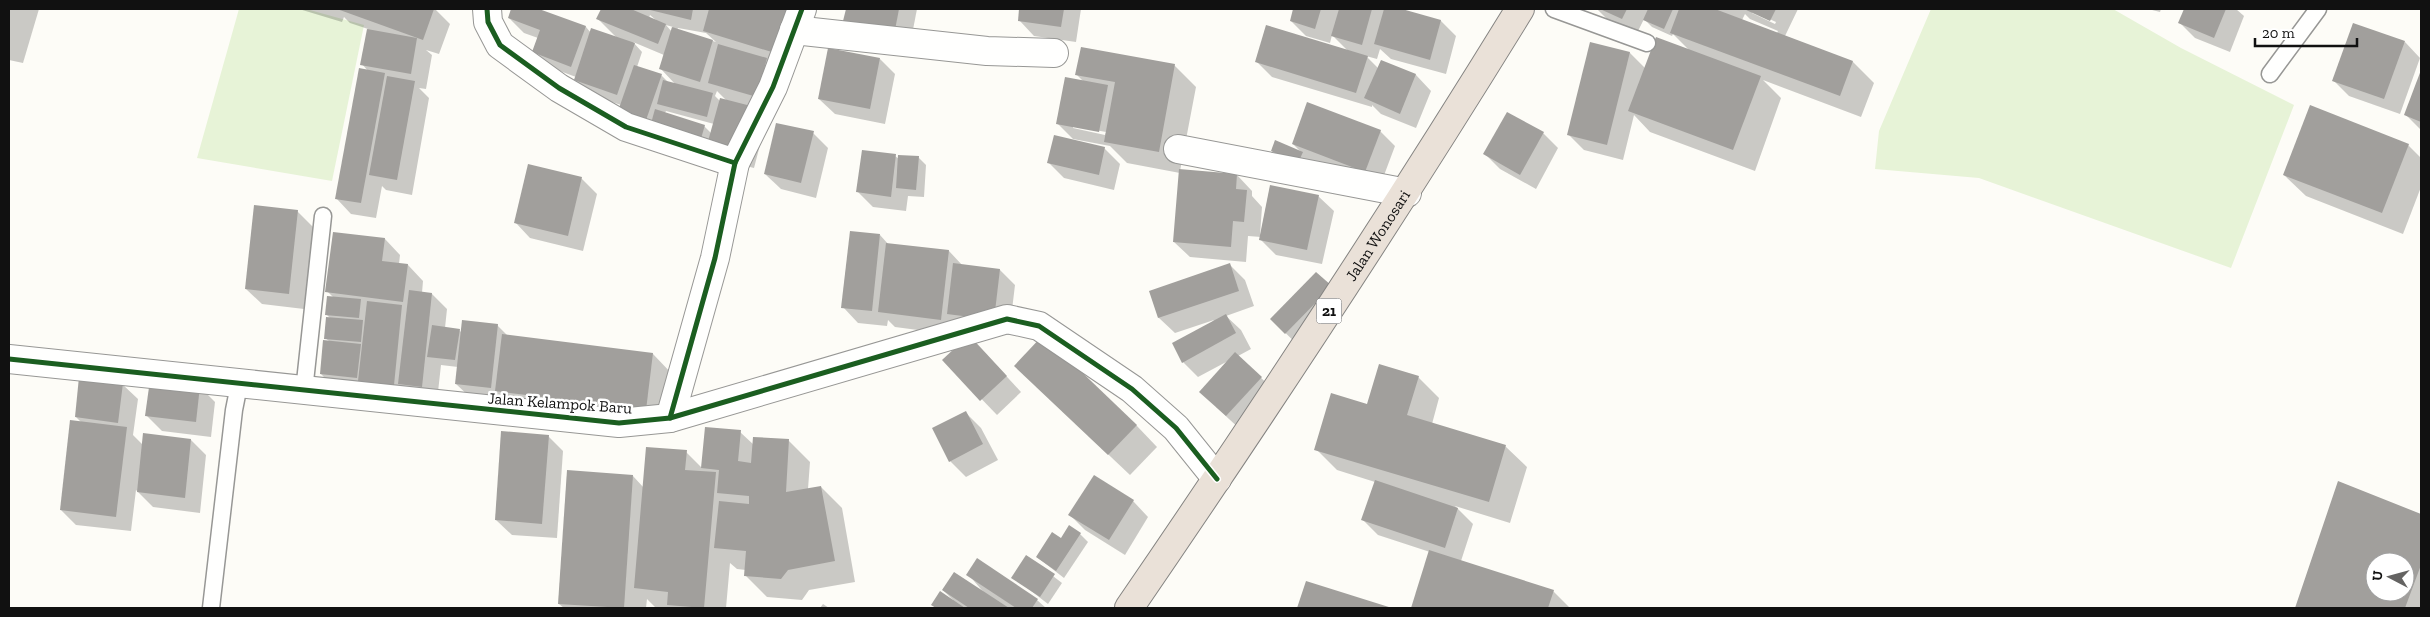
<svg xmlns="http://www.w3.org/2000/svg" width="2430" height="617" viewBox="0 0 2430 617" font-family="'Zilla Slab',serif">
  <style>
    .green { fill: #e7f3d7 }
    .shadow { fill: #0003; fill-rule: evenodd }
    .building { fill: #a19f9c; fill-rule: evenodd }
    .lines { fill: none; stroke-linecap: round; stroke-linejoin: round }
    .lane-casing { stroke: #979795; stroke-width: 19 }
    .street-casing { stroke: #979795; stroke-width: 30 }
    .highway-casing { stroke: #858482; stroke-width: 30 }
    .lane { stroke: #fffffe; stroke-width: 16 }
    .street { stroke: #fffffe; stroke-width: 28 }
    .highway { stroke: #eae1d8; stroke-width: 28 }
    .cycleway-casing { stroke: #fff; stroke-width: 8 }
    .cycleway { stroke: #1b5e20; stroke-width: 5 }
    .labels { text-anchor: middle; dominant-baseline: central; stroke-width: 5; stroke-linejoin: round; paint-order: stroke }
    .shield { fill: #fff; stroke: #585858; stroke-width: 1 }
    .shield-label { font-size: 15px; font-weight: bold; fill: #111 }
    .street-label { font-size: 16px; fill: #111; stroke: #fff }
  </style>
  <rect width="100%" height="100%" fill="#fdfcf7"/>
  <!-- green -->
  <g class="green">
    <path d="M239 9H306L364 25 332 181 197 158Z"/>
    <path d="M1931 9H2113L2181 48 2294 105 2231 268 1979 178 1875 169 1879 131Z"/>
  </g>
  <!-- shadow -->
  <g class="shadow">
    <path d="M9 9H39L23 63 9 60Z"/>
    <path d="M299 9H435L450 24 439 54 426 50 432 55 426 89 419 88 429 98 412 195 386 190 382 186 376 218 351 214 336 198 368 71 362 64 368 29 350 23 344 17 342 22Z"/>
    <path d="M512 9H536L586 27 591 33 617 38 598 19 602 9 787 10 772 111 748 105 766 122 754 168 723 160 662 135 621 105 591 95 575 80 576 77 549 67 534 51 538 38 524 33 509 18ZM650 15 657 21 649 18ZM666 25 673 27 672 32ZM678 28 706 33 716 42 677 30ZM633 42 664 55 660 68 676 85 669 83 661 75 637 67 642 52ZM717 91 727 101H720L715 96ZM666 111 714 124 711 133 704 126 665 113Z"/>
    <path d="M847 9H917L910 45 860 36 845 20Z"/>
    <path d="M1021 9H1081L1076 42 1034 36 1019 20Z"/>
    <path d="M1295 9H1397L1441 21 1456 36 1446 74 1391 59 1380 49 1377 59 1366 56 1378 68 1381 61 1416 75 1431 91 1416 128 1381 114 1372 105V107L1272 77 1256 61 1349 52 1332 35 1330 43 1306 36 1291 21Z"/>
    <path d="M1597 9 1716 10 1715 9H1798L1785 36 1853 62 1874 83 1861 117 1763 80 1781 98 1755 171 1650 132 1634 115 1623 160 1584 150 1569 135 1591 44 1630 53 1645 68 1689 50 1673 34 1672 36 1652 27 1644 19 1637 33 1608 20ZM1752 11 1776 22 1775 24 1752 13ZM1745 14 1750 19 1778 31 1777 33 1742 20Z"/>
    <path d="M2148 9H2161L2160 12Z"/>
    <path d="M2185 9H2236L2244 16 2230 52 2195 38 2180 23Z"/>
    <path d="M2405 42 2420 58 2400 114 2349 96 2334 81Z"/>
    <path d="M880 59 895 74 885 124 835 114 819 99Z"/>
    <path d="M1174 65 1196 87 1180 171 1237 175 1252 191V196L1262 207 1260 235 1318 196 1334 211 1322 264 1276 255 1260 239 1261 237 1248 236 1246 262 1190 257 1174 242 1180 173 1127 163 1110 146 1073 139 1057 123 1084 82 1077 75ZM1073 126 1106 132 1105 135 1073 128Z"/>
    <path d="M2421 73V130L2406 115Z"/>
    <path d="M1380 131 1395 146 1380 186 1310 160 1306 170 1280 158 1272 151 1302 153 1293 144Z"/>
    <path d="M813 133 828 148 816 198 781 189 765 174Z"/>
    <path d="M1543 133 1558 148 1536 189 1500 169 1485 154Z"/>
    <path d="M2408 145 2421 158V187L2403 234 2306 196 2284 175Z"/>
    <path d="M1104 148 1120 164 1114 190 1064 178 1049 163Z"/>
    <path d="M895 156 899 159 918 157 926 165 924 197 908 196 906 211 873 207 858 192Z"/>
    <path d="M581 178 597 194 583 251 530 238 515 222Z"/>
    <path d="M297 211 313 227 304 309 262 304 246 289Z"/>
    <path d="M334 233 385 239 400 255 399 264 408 265 423 281 422 293 432 294 447 309 445 328 459 330 462 333 497 325 509 337 653 354 674 376 667 431 472 399 456 384 458 367 441 365 437 401 329 382 321 374 329 341 325 338 330 318 326 314 333 297 327 291Z"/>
    <path d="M880 235 889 245 949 251 963 266 1000 270 1015 285 1009 335 964 329 956 335 895 327 888 320 887 326 858 323 843 307Z"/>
    <path d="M1230 265 1245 280 1254 306 1226 316 1241 330 1251 349 1238 356 1277 393 1242 431 1216 407 1228 361 1198 377 1183 362 1214 320 1175 333 1159 318 1151 291Z"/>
    <path d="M1331 287 1301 348 1271 319Z"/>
    <path d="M984 352 1021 392 997 415 944 360Z"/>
    <path d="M1418 377 1439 398 1432 424 1505 446 1527 467 1510 523 1455 506 1473 524 1461 561 1553 591 1570 608H1412L1430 552 1378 535 1363 520 1375 482 1337 470 1316 449 1368 405Z"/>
    <path d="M122 384 138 399 133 435 143 445 191 440 206 455 200 513 153 507 136 490 131 531 76 525 61 510 82 423 76 417Z"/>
    <path d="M200 387 215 402 211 437 162 431 146 415Z"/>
    <path d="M1037 387 1136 425 1157 447 1130 475Z"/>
    <path d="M965 412 981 428 998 460 966 477 950 461 933 429Z"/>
    <path d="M740 432 754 445 789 441 810 462 808 489 821 487 842 508 855 582 809 590 802 600 767 597 746 576V570L737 569 730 563 726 608H656L647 599 646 608H564L559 604 633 476 644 488 686 452 702 468Z"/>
    <path d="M548 436 563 451 557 538 512 535 496 520Z"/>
    <path d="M2339 482 2421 515V608H2296ZM2375 562H2405V592H2375Z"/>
    <path d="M1133 501 1148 517 1125 555 1085 530 1070 515Z"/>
    <path d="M1080 534 1088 542 1064 578 1037 557Z"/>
    <path d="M1027 556 1062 583 1048 604 1013 577Z"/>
    <path d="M968 574 1037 600 1046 608H936L933 605 953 600 943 590 986 595Z"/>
    <path d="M1307 583 1389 608H1299Z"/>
    <path d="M823 604 829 608H820Z"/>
  </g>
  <!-- building -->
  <g class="building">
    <path d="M337 9H434L423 40Z"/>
    <path d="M511 9H539L586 26 571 67 532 52 540 30 508 18Z"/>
    <path d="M601 9H631L666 24 658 44 596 19Z"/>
    <path d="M646 9H693L691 20Z"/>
    <path d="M709 9H788L775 53 703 31Z"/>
    <path d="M846 9H899L895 30 843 21Z"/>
    <path d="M1019 9H1064L1061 27 1018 21Z"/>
    <path d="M1293 9H1321L1315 29 1290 21Z"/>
    <path d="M1339 9H1372L1362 45 1331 36Z"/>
    <path d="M1384 9H1402L1441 20 1430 60 1374 44Z"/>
    <path d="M1600 9H1627L1622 19Z"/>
    <path d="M1648 9H1673L1664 29 1643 20Z"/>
    <path d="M1679 9H1715L1853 61 1840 96 1670 33Z"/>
    <path d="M1744 9H1776L1770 21Z"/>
    <path d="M2184 9H2226L2214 38 2178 23Z"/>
    <path d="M2353 23 2405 41 2384 99 2332 81Z"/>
    <path d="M1266 25 1368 56 1356 93 1255 62Z"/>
    <path d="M672 27 713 40 700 82 659 69Z"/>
    <path d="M591 28 635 43 617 95 574 80Z"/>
    <path d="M367 29 417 38 411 74 360 65Z"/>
    <path d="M1656 37 1761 76 1733 150 1628 111Z"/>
    <path d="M1590 42 1630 52 1607 145 1567 135Z"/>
    <path d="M718 44 767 58 757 97 708 83Z"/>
    <path d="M1081 47 1175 64 1159 152 1104 142 1115 82 1075 75Z"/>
    <path d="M828 48 880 58 870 109 818 99Z"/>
    <path d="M1381 60 1416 74 1400 114 1364 98Z"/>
    <path d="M634 65 662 74 645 123 617 114Z"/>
    <path d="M359 68 385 73 361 203 335 199Z"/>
    <path d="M2421 70V122L2404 115Z"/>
    <path d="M387 76 415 81 397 180 369 175Z"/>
    <path d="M1065 77 1108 85 1099 132 1056 124Z"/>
    <path d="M663 80 713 93 707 117 657 104Z"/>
    <path d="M720 98 751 106 738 154 707 145Z"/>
    <path d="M1307 102 1381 130 1365 172 1292 144Z"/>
    <path d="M2310 105 2409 144 2382 213 2283 175Z"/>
    <path d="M655 109 705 125 700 142 650 127Z"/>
    <path d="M1507 112 1544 132 1520 175 1483 154Z"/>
    <path d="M776 123 814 131 801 183 764 174Z"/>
    <path d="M1054 135 1105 147 1099 175 1047 163Z"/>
    <path d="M1275 140 1303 152 1298 163 1271 151Z"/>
    <path d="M862 150 896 154 891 197 856 192Z"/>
    <path d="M898 155 919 156 916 190 896 188Z"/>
    <path d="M528 164 582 177 568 236 514 223Z"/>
    <path d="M1179 169 1237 174 1236 189 1247 190 1244 222 1233 221 1231 247 1173 242Z"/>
    <path d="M1270 185 1319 195 1307 250 1259 240Z"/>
    <path d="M254 205 298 210 289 294 245 289Z"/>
    <path d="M850 231 880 234 872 311 841 308Z"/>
    <path d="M333 232 385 238 382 261 408 264 403 302 325 292Z"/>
    <path d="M886 243 949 250 941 320 878 312Z"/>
    <path d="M953 263 1000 269 994 320 947 314Z"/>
    <path d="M1230 263 1239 291 1158 318 1149 291Z"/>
    <path d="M1316 272 1332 286 1285 334 1270 319Z"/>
    <path d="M409 290 432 293 422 387 398 384Z"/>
    <path d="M327 296 361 299 359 318 325 315Z"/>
    <path d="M367 301 402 305 394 385 358 381Z"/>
    <path d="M1226 314 1236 333 1182 363 1172 343Z"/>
    <path d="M326 317 363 320 361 342 324 339Z"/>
    <path d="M462 320 498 324 491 388 455 384Z"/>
    <path d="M432 325 460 329 455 360 427 357Z"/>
    <path d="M502 334 653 353 646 410 495 391Z"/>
    <path d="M969 335 1007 376 980 401 942 360Z"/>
    <path d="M1043 335 1137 425 1108 455 1014 366Z"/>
    <path d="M323 340 361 344 357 378 320 374Z"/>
    <path d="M1235 352 1262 377 1226 416 1199 392Z"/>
    <path d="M1379 364 1419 376 1407 415 1506 445 1489 502 1314 450 1331 393 1367 404Z"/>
    <path d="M79 377 123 383 118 423 75 417Z"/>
    <path d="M150 380 200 386 196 422 145 416Z"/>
    <path d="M966 411 983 444 949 462 932 428Z"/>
    <path d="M70 420 127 427 116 517 60 510Z"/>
    <path d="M705 427 741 430 738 461 751 463 753 437 789 439 786 492 821 486 835 561 788 570 781 579 744 576 746 551 714 548 719 501 749 504V496L717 493 719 470 701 468Z"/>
    <path d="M501 431 549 435 542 524 495 520Z"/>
    <path d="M143 433 191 439 185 498 137 492Z"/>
    <path d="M646 447 687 450 685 470 716 472 704 608 667 605 668 592 634 588Z"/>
    <path d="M567 470 633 475 624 608 558 604Z"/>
    <path d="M1094 475 1134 500 1109 540 1068 515Z"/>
    <path d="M1375 480 1458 508 1445 548 1361 520Z"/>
    <path d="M2338 481 2421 514V565L2405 608H2295ZM2375 562H2405V592H2375Z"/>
    <path d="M1069 525 1081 533 1056 571 1036 557 1052 532 1061 538Z"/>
    <path d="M1429 550 1554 590 1548 608H1411Z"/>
    <path d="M1026 555 1055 574 1040 597 1011 578Z"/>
    <path d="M977 558 1038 599 1032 608H1016L966 575Z"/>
    <path d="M954 572 1009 608H969L942 590Z"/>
    <path d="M1306 581 1392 608H1297Z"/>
    <path d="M940 591 965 608H936L931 605Z"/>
  </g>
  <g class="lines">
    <defs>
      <g id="lane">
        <path d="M1554 9 1647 43"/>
        <path d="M2270 74 2318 9"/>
        <path d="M304 391 323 216"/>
        <path d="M211 608 234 410 239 385"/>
      </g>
      <g id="street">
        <path d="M487 9 488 22 500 45 559 88 626 127 735 163"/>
        <path d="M794 30 987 51 1054 53"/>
        <path d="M1178 149 1407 193"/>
        <path d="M9 359 619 423 670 418 1007 319 1039 326 1132 389 1176 428 1217 479"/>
        <path d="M670 418 715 258 735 163 773 87 802 9"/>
      </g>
      <g id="highway">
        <path id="s1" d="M1129 608C1264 411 1395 212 1520 9"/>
      </g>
    </defs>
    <!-- lane casing -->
    <use href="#lane" class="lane-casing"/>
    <!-- street casing -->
    <use href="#street" class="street-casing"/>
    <!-- highway casing -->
    <use href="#highway" class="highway-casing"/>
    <!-- lane -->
    <use href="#lane" class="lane"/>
    <!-- street -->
    <use href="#street" class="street"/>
    <!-- highway -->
    <use href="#highway" class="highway"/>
    <defs>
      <g id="cycleway">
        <path d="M487 9 488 22 500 45 559 88 626 127 735 163"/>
        <path d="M9 359 619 423 670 418 1007 319 1039 326 1132 389 1176 428 1217 479"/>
        <path d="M670 418 715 258 735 163 773 87 802 9"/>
      </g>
    </defs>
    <!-- cycleway casing -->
    <use href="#cycleway" class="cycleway-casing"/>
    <!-- cycleway -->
    <use href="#cycleway" class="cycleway"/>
  </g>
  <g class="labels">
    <!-- shield labels -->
    <rect class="shield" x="1316.5" y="298.5" width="25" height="25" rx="4"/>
    <g class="shield-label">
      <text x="1329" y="311">21</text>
    </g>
    <!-- street labels -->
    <g class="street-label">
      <text stroke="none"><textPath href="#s1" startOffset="448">Jalan Wonosari</textPath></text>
      <text transform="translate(560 403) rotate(4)">Jalan Kelampok Baru</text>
    </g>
  </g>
  <!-- border -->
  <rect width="2430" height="617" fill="none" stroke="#111111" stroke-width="20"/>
  <!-- north arrow -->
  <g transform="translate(2390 577) rotate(276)"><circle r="24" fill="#ffffff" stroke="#a0a0a0"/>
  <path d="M0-4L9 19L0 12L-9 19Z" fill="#646362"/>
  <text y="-8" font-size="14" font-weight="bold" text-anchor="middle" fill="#111111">U</text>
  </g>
  <!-- scale -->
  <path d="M2255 38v8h102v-8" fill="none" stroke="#111111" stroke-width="2.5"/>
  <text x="2262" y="38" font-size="15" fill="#111111" stroke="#ffffff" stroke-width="4" paint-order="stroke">20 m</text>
</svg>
